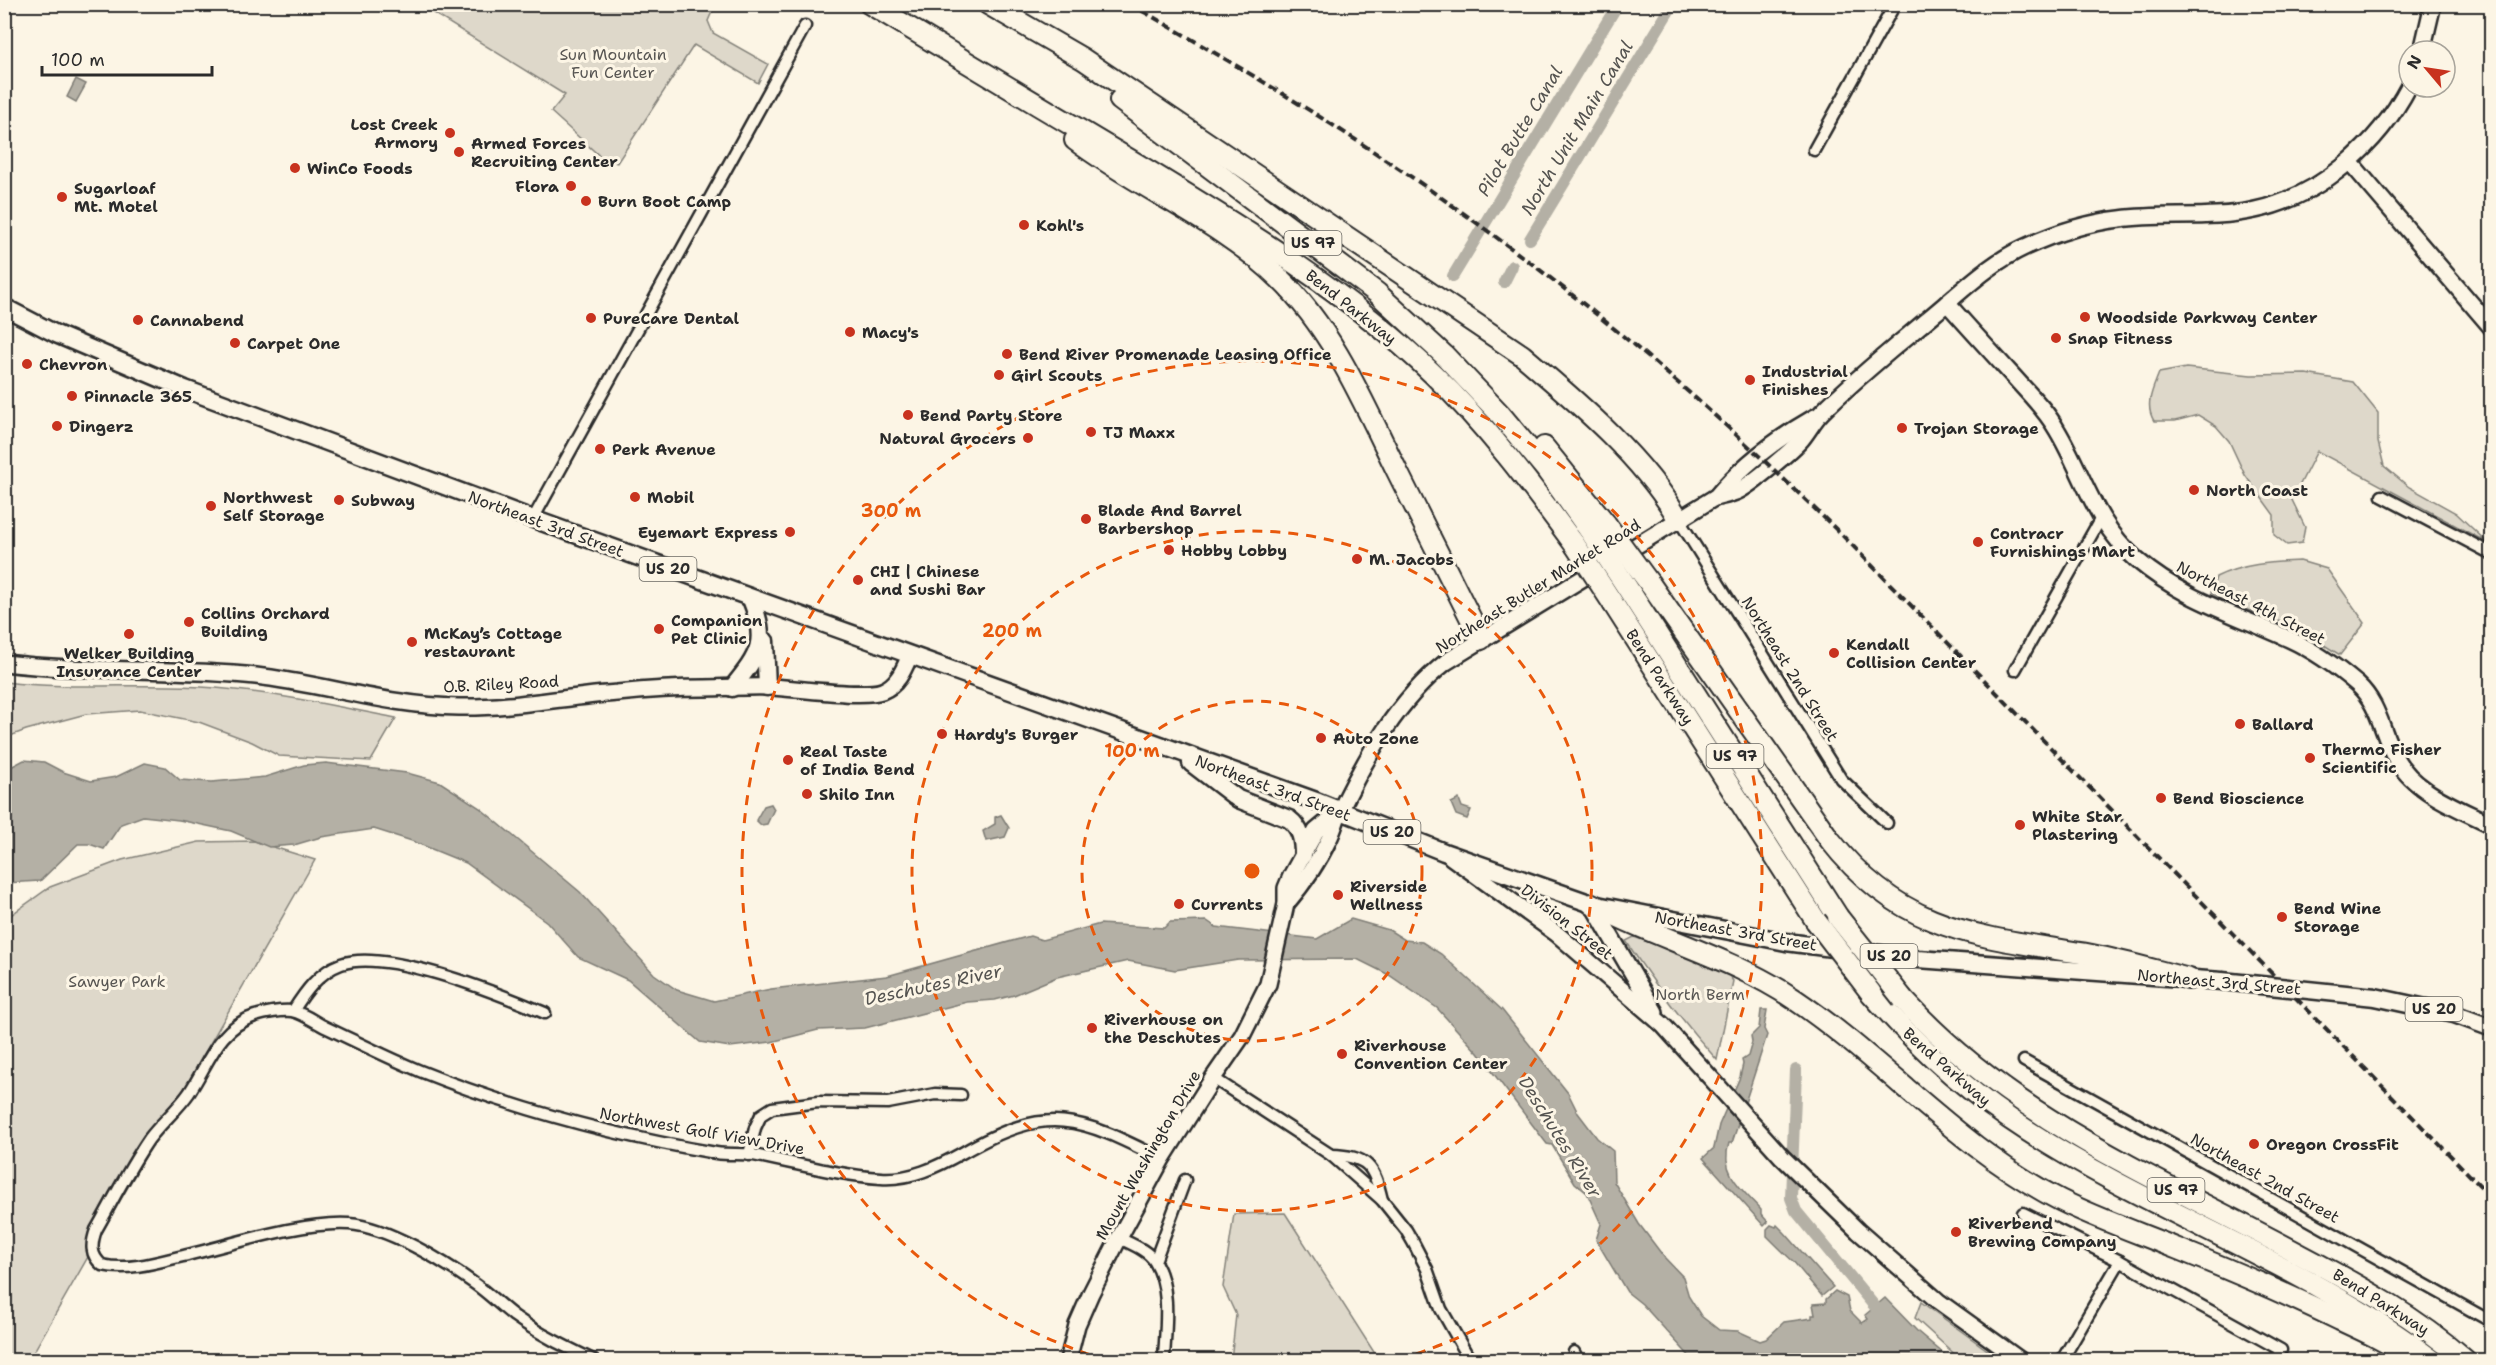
<svg xmlns="http://www.w3.org/2000/svg" width="2496" height="1365" viewBox="0 0 2496 1365" font-family="'Shantell Sans',sans-serif">
  <style>
    .green { fill: #ded8ca; stroke: #84827a; stroke-width: 1.5 }
    .water { fill: #b4b0a5; stroke: #7d7b74; stroke-width: 1.5 }
    .lines { fill: none; stroke-linecap: round; stroke-linejoin: round }
    .canal { stroke: #b4b0a5; stroke-width: 12 }
    .street-casing { stroke: #2b2b2b; stroke-width: 15 }
    .secondary-casing { stroke: #2b2b2b; stroke-width: 20 }
    .primary-casing { stroke: #2b2b2b; stroke-width: 21 }
    .highway-casing { stroke: #2b2b2b; stroke-width: 24 }
    .street { stroke: #fcf5e5; stroke-width: 10 }
    .secondary { stroke: #fcf5e5; stroke-width: 15 }
    .primary { stroke: #fcf5e5; stroke-width: 16 }
    .highway { stroke: #fcf5e5; stroke-width: 20 }
    .rail { stroke: #2b2b2b; stroke-width: 4; stroke-dasharray: 9 4.5; stroke-linecap: butt }
    .primary-bridge-casing { stroke: #2b2b2b; stroke-width: 21; stroke-linecap: butt }
    .highway-bridge-casing { stroke: #2b2b2b; stroke-width: 24; stroke-linecap: butt }
    .primary-bridge { stroke: #fcf5e5; stroke-width: 16 }
    .highway-bridge { stroke: #fcf5e5; stroke-width: 20 }
    .ring { fill: none; stroke: #e8590c; stroke-width: 3; stroke-dasharray: 10 8 }
    .poi-dot { fill: #c8321e; stroke: #fcf5e5; stroke-width: 2 }
    .labels { text-anchor: middle; dominant-baseline: central; stroke-width: 6; stroke-linejoin: round; paint-order: stroke }
    .shield { fill: #fcf5e5; stroke: #6a6863; stroke-width: 1.5 }
    .shield-label { font-size: 15px; font-weight: bold; fill: #2b2b2b }
    .park-label { font-size: 16px; fill: #585653; stroke: #fcf5e5 }
    .poi-label { font-size: 16px; font-weight: bold; fill: #2b2b2b; stroke: #fcf5e5; text-anchor: start }
    .street-label { font-size: 16px; fill: #2b2b2b; stroke: #fcf5e5 }
    .water-label { font-size: 18px; font-style: italic; fill: #545350; stroke: #fcf5e5 }
    .centre { fill: #e8590c; stroke: #fcf5e5; stroke-width: 3 }
    .ring-label { font-size: 18px; text-anchor: middle; font-weight: bold; fill: #e8590c; stroke: #fcf5e5; stroke-width: 6; stroke-linejoin: round; paint-order: stroke }
  </style>
  <rect width="100%" height="100%" fill="#fcf5e5"/>
  <filter id="ink" filterUnits="userSpaceOnUse"><feTurbulence type="fractalNoise" baseFrequency=".0167" numOctaves="2"/><feDisplacementMap in="SourceGraphic" scale="12" xChannelSelector="R" yChannelSelector="G"/><feConvolveMatrix kernelMatrix="1 2 1 2 8 2 1 2 1" color-interpolation-filters="sRGB"/></filter>
  <g filter="url(#ink)">
    <!-- green -->
    <g class="green">
      <path d="M420 5H715L708 21 713 33 768 64 758 83 694 45 617 163 603 159 551 112 565 95Z"/>
      <path d="M2186 368 2251 375 2306 374 2353 382 2378 413V442L2384 466 2409 487 2456 513 2488 543 2317 451 2292 500 2305 527 2302 543 2287 545 2274 535V515L2245 475 2229 441 2216 426 2198 415 2175 421H2154C2144 405 2153 389 2159 373Z"/>
      <path d="M2300 561 2327 569 2365 623 2340 655 2297 628 2223 601 2211 593 2216 577C2242 564 2271 562 2300 561Z"/>
      <path d="M5 682C70 690 136 683 201 687 267 691 331 705 396 718L371 761 279 756 252 742 199 722 140 710 86 714 26 730 5 738Z"/>
      <path d="M254 841 315 860 29 1360H5L4 920 50 887 122 860 199 842Z"/>
      <path d="M1634 937 1724 969 1733 981 1717 1060C1683 1022 1654 984 1626 941Z"/>
      <path d="M1285 1213 1379 1360H1231L1236 1315 1223 1287 1234 1214Z"/>
      <path d="M1921 1302 2001 1360H1961L1915 1318Z"/>
    </g>
    <!-- water -->
    <g class="water">
      <path d="M76 79 86 84 76 102 67 97Z"/>
      <path d="M24 760 44 762 63 772 91 781 116 777 145 763 165 767 180 780 212 782 265 777 304 765 326 763 407 773 440 782 480 808 580 892 654 974 677 990 714 1001 771 989 887 976 1030 936 1042 940 1100 924 1164 928 1170 922 1207 921 1216 927 1317 939 1351 919 1389 930 1405 940 1422 942 1441 954 1502 1010 1568 1093 1578 1113 1597 1138 1613 1151 1614 1182 1639 1224 1664 1257 1683 1277 1689 1297 1701 1316 1719 1330 1738 1331 1760 1341 1766 1339 1784 1322 1812 1318V1315H1815L1813 1304 1826 1303V1299L1835 1291 1847 1297 1850 1311 1862 1323 1868 1319 1865 1315 1885 1298 1918 1332 1951 1360 1692 1359 1642 1304 1627 1292 1596 1240 1601 1224 1587 1193 1575 1183 1552 1145 1547 1144 1478 1053 1437 1008 1389 975 1357 959 1238 960 1175 970 1128 961 1057 977 1014 995 995 1000 967 1002 865 1028 818 1030 771 1042 730 1047 700 1042 628 980 578 957 547 922 466 863 412 841 374 829 321 837 294 845 269 847 231 831 179 820 143 816 121 824 104 849 89 844H78L40 881 5 883V770Z"/>
      <path d="M1459 799 1462 807 1471 810 1467 819 1456 815 1451 803Z"/>
      <path d="M771 804 774 809 767 824 761 825 756 820 764 806Z"/>
      <path d="M1001 815 1009 828 1005 837 986 841 983 831 995 824V817Z"/>
      <path d="M1761 1010H1767L1764 1029 1767 1035 1732 1143H1729C1719 1173 1743 1190 1761 1210V1214L1768 1222 1764 1226 1703 1158 1714 1148 1719 1125 1740 1077 1743 1064 1742 1060 1748 1056 1752 1042 1751 1036 1759 1028Z"/>
      <path d="M1771 1225 1776 1227 1777 1225 1785 1233 1833 1287 1822 1296 1793 1261C1791 1260 1773 1242 1767 1236V1229Z"/>
    </g>
    <g class="lines">
      <!-- canal -->
      <g class="canal">
        <path d="M1530 239 1673 4"/>
        <path d="M1453 276 1618 4"/>
        <path d="M1504 282 1512 266"/>
        <path d="M1796 1070 1791 1198 1796 1211 1886 1320"/>
      </g>
      <defs>
        <g id="street">
          <path d="M1814 150 1895 4"/>
          <path d="M2382 496 2492 554"/>
          <path d="M533 519 805 26"/>
          <path d="M1679 520 1841 779 1887 823"/>
          <path d="M2015 670 2101 518"/>
          <path d="M293 1011C305 992 319 972 341 964 387 948 500 994 545 1013"/>
          <path d="M2024 1061 2492 1322"/>
          <path d="M1213 1078 1331 1155 1382 1200 1406 1230 1413 1242 1427 1269 1441 1309 1470 1360"/>
          <path d="M749 1155 755 1128 761 1115 772 1108 818 1102 888 1103 935 1094 961 1095"/>
          <path d="M1331 1155C1368 1156 1374 1166 1382 1200"/>
          <path d="M2023 1213 2120 1261 2281 1350 2276 1360"/>
          <path d="M1119 1238C1131 1244 1148 1250 1155 1262 1172 1290 1165 1329 1164 1360"/>
          <path d="M1155 1261 1185 1180"/>
          <path d="M1574 1352 1578 1360"/>
          <path d="M593 1360C566 1347 539 1334 514 1316 501 1306 489 1294 475 1284 443 1261 388 1227 349 1224 301 1221 227 1246 179 1257 155 1263 127 1271 102 1265 90 1255 91 1244 96 1230 113 1200 129 1168 149 1139 161 1123 177 1110 189 1093 209 1063 218 1028 255 1016 266 1013 281 1010 292 1011 303 1013 315 1022 325 1027 357 1042 388 1058 420 1071 515 1109 616 1136 716 1153 729 1155 741 1153 753 1155 795 1163 838 1175 881 1178 910 1180 937 1167 962 1153 1049 1103 1078 1117 1162 1159"/>
          <path d="M2062 1360 2120 1261"/>
        </g>
        <g id="secondary">
          <path d="M2422 51 2433 4"/>
          <path d="M2350 162 2492 328"/>
          <path d="M1947 303C1969 328 1992 353 2014 377 2029 394 2046 410 2057 430 2085 477 2093 521 2137 560 2184 600 2235 614 2289 639 2313 650 2337 667 2357 684 2379 704 2381 730 2394 755 2412 792 2457 807 2492 825"/>
          <path d="M1715 498C1742 465 1778 438 1815 417"/>
          <path d="M4 663C88 673 172 667 256 676 324 684 389 706 459 707 512 708 564 697 617 693 646 690 676 688 705 688 727 688 749 686 771 687 795 688 862 698 882 691 898 685 904 669 910 655"/>
          <path d="M1451 857 1557 934 1663 1025 1782 1157 1858 1231 1938 1301 2020 1360"/>
          <path d="M1286 904C1303 884 1318 863 1329 839 1334 829 1336 819 1341 809 1368 754 1397 701 1446 662L1714 498C1722 496 1733 494 1740 490 1754 482 1789 453 1800 441 1808 432 1813 421 1822 412 1857 377 1896 346 1934 314 1963 290 1990 263 2025 247 2055 233 2086 223 2120 219 2165 213 2211 220 2255 210 2321 196 2378 145 2409 86"/>
          <path d="M1592 904 1655 1012"/>
          <path d="M1068 1360 1077 1325 1091 1293 1119 1238 1162 1159 1213 1078 1242 1036 1268 984 1286 904V888L1291 876 1316 831 1339 812"/>
        </g>
        <g id="primary">
          <path d="M4 307 56 334 185 389 533 519 1316 801 1444 852 1592 904 1786 942 1918 959 2222 981"/>
          <path d="M765 641 767 687"/>
          <path d="M732 688C760 654 768 641 751 599"/>
          <path d="M1191 763 1238 799 1289 819C1301 828 1303 841 1303 855"/>
          <path d="M2375 997 2454 1014 2492 1028"/>
        </g>
        <g id="highway">
          <path d="M870 4C961 59 1051 113 1142 167 1244 229 1347 291 1433 374 1487 426 1531 485 1575 545"/>
          <path d="M988 4 1083 59 1522 355C1576 401 1644 458 1679 520"/>
          <path d="M1120 100 1377 293 1444 355 1500 414 1545 468 1592 534"/>
          <path d="M1075 140C1140 189 1220 221 1279 278 1334 331 1364 404 1397 471 1425 527 1453 583 1481 639"/>
          <path d="M1544 447 1606 524"/>
          <path d="M1650 584 1830 840C1904 935 1983 936 2092 955 2124 961 2157 971 2189 979"/>
          <path d="M1632 595 1838 917"/>
          <path d="M1614 605 1816 921"/>
          <path d="M1592 904C1657 939 1732 957 1794 999 1886 1061 1959 1149 2060 1200 2098 1219 2139 1233 2178 1249 2233 1271 2287 1294 2340 1320 2366 1332 2392 1344 2415 1360"/>
          <path d="M1871 993C1918 1047 1968 1093 2028 1131 2158 1215 2309 1266 2432 1360"/>
          <path d="M1903 999C2015 1122 2159 1178 2301 1255 2358 1285 2416 1317 2465 1360"/>
        </g>
      </defs>
      <!-- street casing -->
      <use href="#street" class="street-casing"/>
      <!-- secondary casing -->
      <use href="#secondary" class="secondary-casing"/>
      <!-- primary casing -->
      <use href="#primary" class="primary-casing"/>
      <!-- highway casing -->
      <use href="#highway" class="highway-casing"/>
      <!-- street -->
      <use href="#street" class="street"/>
      <!-- secondary -->
      <use href="#secondary" class="secondary"/>
      <!-- primary -->
      <use href="#primary" class="primary"/>
      <!-- highway -->
      <use href="#highway" class="highway"/>
      <!-- rail -->
      <path class="rail" d="M1130 4C1261 78 1388 156 1508 246 1629 335 1740 435 1847 540L2492 1198"/>
      <defs>
        <path id="primary-bridge" d="M2222 981 2375 997"/>
        <g id="highway-bridge">
          <path d="M1606 524 1650 584"/>
          <path d="M1592 534 1632 595"/>
          <path d="M1575 545 1614 605"/>
          <path d="M1838 917 1903 999"/>
          <path d="M1816 921 1871 993"/>
        </g>
      </defs>
      <!-- primary-bridge casing -->
      <use href="#primary-bridge" class="primary-bridge-casing"/>
      <!-- highway-bridge casing -->
      <use href="#highway-bridge" class="highway-bridge-casing"/>
      <!-- primary-bridge -->
      <use href="#primary-bridge" class="primary-bridge"/>
      <!-- highway-bridge -->
      <use href="#highway-bridge" class="highway-bridge"/>
    </g>
  </g>
  <!-- distance rings -->
  <g class="ring">
    <circle cx="1252" cy="871" r="170"/>
    <circle cx="1252" cy="871" r="340"/>
    <path d="M1107 1360A510 510 0 1 1 1397 1360"/>
  </g>
  <!-- markers -->
  <g class="poi-dot">
    <circle cx="450" cy="133" r="6"/>
    <circle cx="459" cy="152" r="6"/>
    <circle cx="295" cy="168" r="6"/>
    <circle cx="571" cy="186" r="6"/>
    <circle cx="62" cy="197" r="6"/>
    <circle cx="586" cy="201" r="6"/>
    <circle cx="1024" cy="225" r="6"/>
    <circle cx="2085" cy="317" r="6"/>
    <circle cx="591" cy="318" r="6"/>
    <circle cx="138" cy="320" r="6"/>
    <circle cx="850" cy="332" r="6"/>
    <circle cx="2056" cy="338" r="6"/>
    <circle cx="235" cy="343" r="6"/>
    <circle cx="1007" cy="354" r="6"/>
    <circle cx="27" cy="364" r="6"/>
    <circle cx="999" cy="375" r="6"/>
    <circle cx="1750" cy="380" r="6"/>
    <circle cx="72" cy="396" r="6"/>
    <circle cx="908" cy="415" r="6"/>
    <circle cx="57" cy="426" r="6"/>
    <circle cx="1902" cy="428" r="6"/>
    <circle cx="1091" cy="432" r="6"/>
    <circle cx="1028" cy="438" r="6"/>
    <circle cx="600" cy="449" r="6"/>
    <circle cx="2194" cy="490" r="6"/>
    <circle cx="635" cy="497" r="6"/>
    <circle cx="339" cy="500" r="6"/>
    <circle cx="211" cy="506" r="6"/>
    <circle cx="1086" cy="519" r="6"/>
    <circle cx="790" cy="532" r="6"/>
    <circle cx="1978" cy="542" r="6"/>
    <circle cx="1169" cy="550" r="6"/>
    <circle cx="1357" cy="559" r="6"/>
    <circle cx="858" cy="580" r="6"/>
    <circle cx="189" cy="622" r="6"/>
    <circle cx="659" cy="629" r="6"/>
    <circle cx="129" cy="634" r="6"/>
    <circle cx="412" cy="642" r="6"/>
    <circle cx="1834" cy="653" r="6"/>
    <circle cx="2240" cy="724" r="6"/>
    <circle cx="942" cy="734" r="6"/>
    <circle cx="1321" cy="738" r="6"/>
    <circle cx="2310" cy="758" r="6"/>
    <circle cx="788" cy="760" r="6"/>
    <circle cx="807" cy="794" r="6"/>
    <circle cx="2161" cy="798" r="6"/>
    <circle cx="2020" cy="825" r="6"/>
    <circle cx="1338" cy="895" r="6"/>
    <circle cx="1179" cy="904" r="6"/>
    <circle cx="2282" cy="917" r="6"/>
    <circle cx="1092" cy="1028" r="6"/>
    <circle cx="1342" cy="1054" r="6"/>
    <circle cx="2254" cy="1144" r="6"/>
    <circle cx="1956" cy="1232" r="6"/>
  </g>
  <g class="labels">
    <!-- shield labels -->
    <g class="shield">
      <rect x="1284.5" y="231" width="57" height="24" rx="4.5"/>
      <rect x="639.5" y="557" width="57" height="24" rx="4.5"/>
      <rect x="1706.5" y="744" width="57" height="24" rx="4.5"/>
      <rect x="1363.5" y="820" width="57" height="24" rx="4.5"/>
      <rect x="1860.5" y="944" width="57" height="24" rx="4.5"/>
      <rect x="2405.5" y="997" width="57" height="24" rx="4.5"/>
      <rect x="2147.5" y="1178" width="57" height="24" rx="4.5"/>
    </g>
    <g class="shield-label">
      <text x="1313" y="243">US 97</text>
      <text x="668" y="569">US 20</text>
      <text x="1735" y="756">US 97</text>
      <text x="1392" y="832">US 20</text>
      <text x="1889" y="956">US 20</text>
      <text x="2434" y="1009">US 20</text>
      <text x="2176" y="1190">US 97</text>
    </g>
    <!-- park labels -->
    <g class="park-label">
      <text x="613" y="54">Sun Mountain<tspan x="613" dy="18">Fun Center</tspan></text>
      <text x="117" y="981">Sawyer Park</text>
      <text x="1700" y="994">North Berm</text>
    </g>
    <!-- poi labels -->
    <g class="poi-label">
      <text x="438" y="124" text-anchor="end">Lost Creek<tspan x="438" dy="18">Armory</tspan></text>
      <text x="471" y="143">Armed Forces<tspan x="471" dy="18">Recruiting Center</tspan></text>
      <text x="307" y="168">WinCo Foods</text>
      <text x="559" y="186" text-anchor="end">Flora</text>
      <text x="74" y="188">Sugarloaf<tspan x="74" dy="18">Mt. Motel</tspan></text>
      <text x="598" y="201">Burn Boot Camp</text>
      <text x="1036" y="225">Kohl's</text>
      <text x="2097" y="317">Woodside Parkway Center</text>
      <text x="603" y="318">PureCare Dental</text>
      <text x="150" y="320">Cannabend</text>
      <text x="862" y="332">Macy's</text>
      <text x="2068" y="338">Snap Fitness</text>
      <text x="247" y="343">Carpet One</text>
      <text x="1019" y="354">Bend River Promenade Leasing Office</text>
      <text x="39" y="364">Chevron</text>
      <text x="1762" y="371">Industrial<tspan x="1762" dy="18">Finishes</tspan></text>
      <text x="1011" y="375">Girl Scouts</text>
      <text x="84" y="396">Pinnacle 365</text>
      <text x="920" y="415">Bend Party Store</text>
      <text x="69" y="426">Dingerz</text>
      <text x="1914" y="428">Trojan Storage</text>
      <text x="1103" y="432">TJ Maxx</text>
      <text x="1016" y="438" text-anchor="end">Natural Grocers</text>
      <text x="612" y="449">Perk Avenue</text>
      <text x="2206" y="490">North Coast</text>
      <text x="223" y="497">Northwest<tspan x="223" dy="18">Self Storage</tspan></text>
      <text x="647" y="497">Mobil</text>
      <text x="351" y="500">Subway</text>
      <text x="1098" y="510">Blade And Barrel<tspan x="1098" dy="18">Barbershop</tspan></text>
      <text x="778" y="532" text-anchor="end">Eyemart Express</text>
      <text x="1990" y="533">Contracr<tspan x="1990" dy="18">Furnishings Mart</tspan></text>
      <text x="1181" y="550">Hobby Lobby</text>
      <text x="1369" y="559">M. Jacobs</text>
      <text x="870" y="571">CHI | Chinese<tspan x="870" dy="18">and Sushi Bar</tspan></text>
      <text x="201" y="613">Collins Orchard<tspan x="201" dy="18">Building</tspan></text>
      <text x="671" y="620">Companion<tspan x="671" dy="18">Pet Clinic</tspan></text>
      <text x="424" y="633">McKay’s Cottage<tspan x="424" dy="18">restaurant</tspan></text>
      <text x="1846" y="644">Kendall<tspan x="1846" dy="18">Collision Center</tspan></text>
      <text x="129" y="653" text-anchor="middle">Welker Building<tspan x="129" dy="18">Insurance Center</tspan></text>
      <text x="2252" y="724">Ballard</text>
      <text x="954" y="734">Hardy's Burger</text>
      <text x="1333" y="738">Auto Zone</text>
      <text x="2322" y="749">Thermo Fisher<tspan x="2322" dy="18">Scientific</tspan></text>
      <text x="800" y="751">Real Taste<tspan x="800" dy="18">of India Bend</tspan></text>
      <text x="819" y="794">Shilo Inn</text>
      <text x="2173" y="798">Bend Bioscience</text>
      <text x="2032" y="816">White Star<tspan x="2032" dy="18">Plastering</tspan></text>
      <text x="1350" y="886">Riverside<tspan x="1350" dy="18">Wellness</tspan></text>
      <text x="1191" y="904">Currents</text>
      <text x="2294" y="908">Bend Wine<tspan x="2294" dy="18">Storage</tspan></text>
      <text x="1104" y="1019">Riverhouse on<tspan x="1104" dy="18">the Deschutes</tspan></text>
      <text x="1354" y="1045">Riverhouse<tspan x="1354" dy="18">Convention Center</tspan></text>
      <text x="2266" y="1144">Oregon CrossFit</text>
      <text x="1968" y="1223">Riverbend<tspan x="1968" dy="18">Brewing Company</tspan></text>
    </g>
    <!-- street labels -->
    <g class="street-label">
      <text transform="translate(1351 307) rotate(38)">Bend Parkway</text>
      <text transform="translate(546 524) rotate(20)">Northeast 3rd Street</text>
      <text transform="translate(1538 586) rotate(-32)">Northeast Butler Market Road</text>
      <text transform="translate(2251 603) rotate(27)">Northeast 4th Street</text>
      <text transform="translate(1790 669) rotate(58)">Northeast 2nd Street</text>
      <text transform="translate(1660 677) rotate(57)">Bend Parkway</text>
      <text transform="translate(501 684) rotate(-3)">O.B. Riley Road</text>
      <text transform="translate(1273 788) rotate(20)">Northeast 3rd Street</text>
      <text transform="translate(1567 922) rotate(38)">Division Street</text>
      <text transform="translate(1736 931) rotate(10)">Northeast 3rd Street</text>
      <text transform="translate(2219 982) rotate(5)">Northeast 3rd Street</text>
      <text transform="translate(1947 1067) rotate(41)">Bend Parkway</text>
      <text transform="translate(702 1131) rotate(10)">Northwest Golf View Drive</text>
      <text transform="translate(1148 1155) rotate(-60)">Mount Washington Drive</text>
      <text transform="translate(2265 1178) rotate(29)">Northeast 2nd Street</text>
      <text transform="translate(2381 1302) rotate(32)">Bend Parkway</text>
    </g>
    <!-- water labels -->
    <g class="water-label">
      <text transform="translate(1577 128) rotate(-59)">North Unit Main Canal</text>
      <text transform="translate(1520 131) rotate(-59)">Pilot Butte Canal</text>
      <text transform="translate(933 985) rotate(-12)">Deschutes River</text>
      <text transform="translate(1560 1137) rotate(58)">Deschutes River</text>
    </g>
  </g>
  <circle cx="1252" cy="871" r="9" class="centre"/>
  <g class="ring-label">
    <text x="891" y="517">300 m</text>
    <text x="1012" y="637">200 m</text>
    <text x="1132" y="757">100 m</text>
  </g>
  <!-- margin -->
  <rect width="2496" height="1365" fill="none" stroke="#fcf5e5" stroke-width="24"/>
  <rect x="12" y="12" width="2472" height="1341" fill="none" stroke="#2b2b2b" stroke-width="2" filter="url(#ink)"/>
  <!-- north arrow -->
  <g transform="translate(2427 69) rotate(299)"><circle r="28" fill="#fcf5e5" stroke="#a8a49b" stroke-width="1.5"/>
  <path d="M0-4.5L10 22L0 15L-10 22Z" fill="#c8321e"/>
  <text y="-9" font-size="16" font-weight="bold" text-anchor="middle" fill="#2b2b2b">N</text>
  </g>
  <!-- scale -->
  <path d="M42 66v9h170v-9" fill="none" stroke="#2b2b2b" stroke-width="3"/>
  <text x="51" y="66" font-size="18" fill="#2b2b2b" stroke="#fcf5e5" stroke-width="4.5" paint-order="stroke">100 m</text>
</svg>
